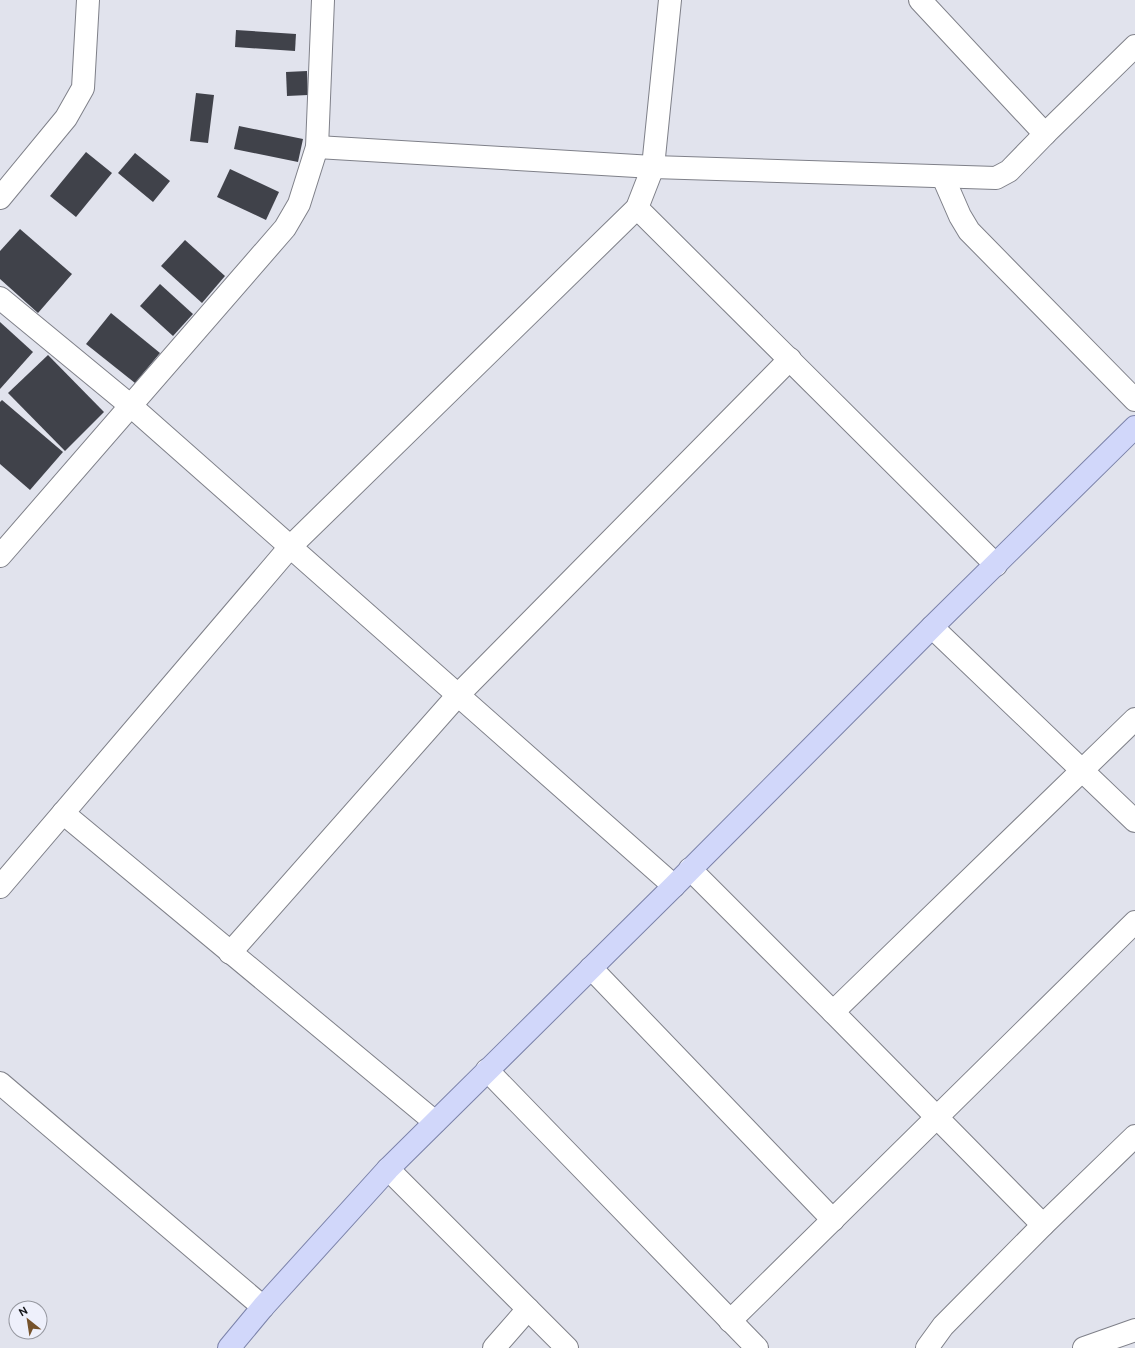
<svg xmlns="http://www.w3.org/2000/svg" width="1135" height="1348" viewBox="0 0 1135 1348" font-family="Ubuntu,sans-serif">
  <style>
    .building { fill: #40424a }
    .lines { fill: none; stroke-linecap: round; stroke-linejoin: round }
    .minor-casing { stroke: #7f8089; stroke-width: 24 }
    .major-casing { stroke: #7b82a9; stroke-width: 24 }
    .minor { stroke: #fff; stroke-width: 22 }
    .major { stroke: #d1d7fa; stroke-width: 22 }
  </style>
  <rect width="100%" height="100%" fill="#e1e3ed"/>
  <!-- building -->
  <g class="building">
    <path d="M236 30 296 34 295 51 235 47Z"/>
    <path d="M307 71 308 95 287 96 286 72Z"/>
    <path d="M196 93 214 95 208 143 190 141Z"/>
    <path d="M239 126 303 139 298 162 234 149Z"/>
    <path d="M86 152 112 173 76 217 50 196Z"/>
    <path d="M135 153 170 181 153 202 118 173Z"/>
    <path d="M230 169 279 192 266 220 217 197Z"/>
    <path d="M20 229 72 274 38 313 0 279V251Z"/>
    <path d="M185 240 225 276 202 303 161 266Z"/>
    <path d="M160 284 193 314 173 336 140 306Z"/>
    <path d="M111 313 160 353 135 383 86 344Z"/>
    <path d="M0 322 33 352 0 389Z"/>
    <path d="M48 355 104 412 65 451 8 393Z"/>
    <path d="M2 400 63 452 30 490 0 464V402Z"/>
  </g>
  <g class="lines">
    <defs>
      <g id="minor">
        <path d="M920 0 1045 134"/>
        <path d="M317 147 653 167 996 178 1009 171 1045 134 1135 46"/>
        <path d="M943 177 960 216 969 231 1135 400"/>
        <path d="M0 198 66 118 83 88 88 0"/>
        <path d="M637 208 996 565"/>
        <path d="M0 298 131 406 674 886"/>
        <path d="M0 556 285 228 299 204 317 147 323 0"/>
        <path d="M932 627 1135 821"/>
        <path d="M63 813 435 1122"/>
        <path d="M690 869 833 1012 1043 1225"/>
        <path d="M0 887 290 547 637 208 653 167 670 0"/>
        <path d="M230 953 458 695 790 359"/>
        <path d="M591 968 833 1220"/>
        <path d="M833 1012 1135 719"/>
        <path d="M487 1070 757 1348"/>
        <path d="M0 1083 263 1307"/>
        <path d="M388 1169 567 1348"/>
        <path d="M730 1321 1135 922"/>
        <path d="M494 1348 528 1309"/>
        <path d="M927 1348 943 1326 1043 1225 1135 1136"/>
        <path d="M1084 1348 1135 1330"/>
      </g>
      <path id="major" d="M229 1348 263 1307 388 1169 674 886 932 627 1135 427"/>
    </defs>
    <!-- minor casing -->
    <use href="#minor" class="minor-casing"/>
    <!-- major casing -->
    <use href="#major" class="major-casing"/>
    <!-- minor -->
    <use href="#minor" class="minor"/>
    <!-- major -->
    <use href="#major" class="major"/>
  </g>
  <!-- north arrow -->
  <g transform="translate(28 1320) rotate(330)"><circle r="19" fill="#eef0fb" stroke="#9698a0"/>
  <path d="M0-3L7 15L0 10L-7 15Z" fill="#76532c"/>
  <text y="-6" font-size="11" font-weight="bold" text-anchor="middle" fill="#131417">N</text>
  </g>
</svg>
